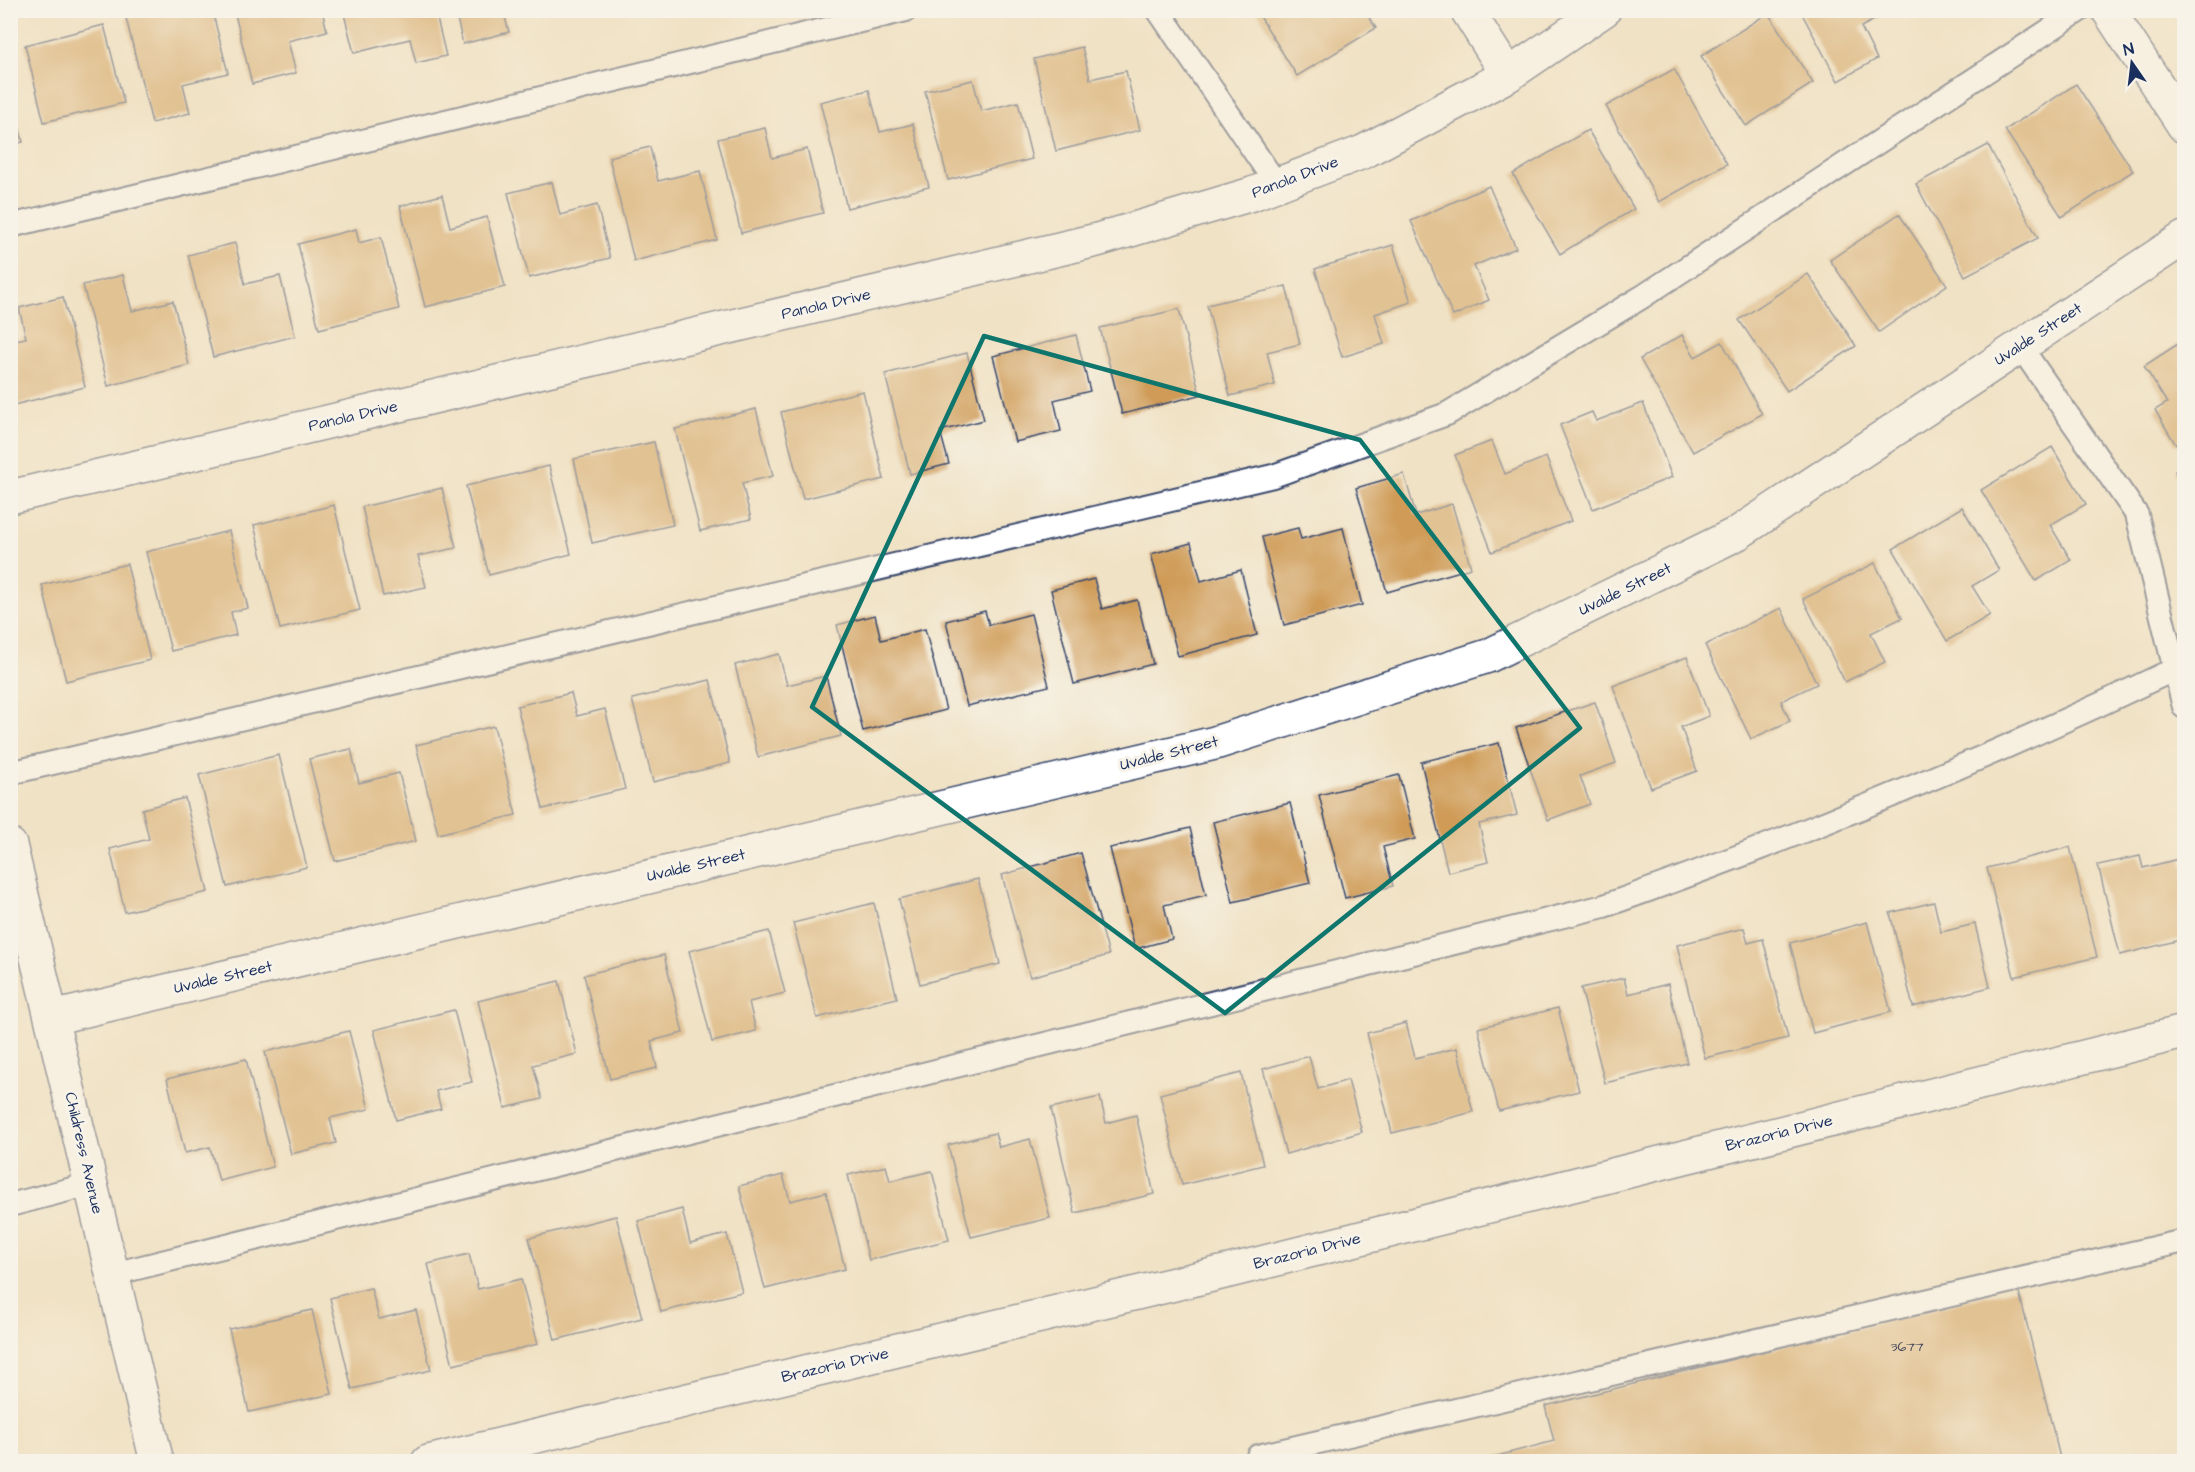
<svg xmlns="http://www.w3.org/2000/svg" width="2195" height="1472" viewBox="0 0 2195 1472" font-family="'Architects Daughter',sans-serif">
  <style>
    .building { fill: #cf9b57 }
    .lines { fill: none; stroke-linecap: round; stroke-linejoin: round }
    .lane-casing { stroke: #3b4a6d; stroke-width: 26 }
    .street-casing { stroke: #3b4a6d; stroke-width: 36 }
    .secondary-casing { stroke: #3b4a6d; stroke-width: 36 }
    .lane { stroke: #fff; stroke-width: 22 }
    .street { stroke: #fff; stroke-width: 33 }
    .secondary { stroke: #fff; stroke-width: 33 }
    .marked { fill: none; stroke: #0f766e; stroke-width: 4.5; stroke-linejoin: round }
    .labels { text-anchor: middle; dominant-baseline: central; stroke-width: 6; stroke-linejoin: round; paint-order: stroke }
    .number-label { font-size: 14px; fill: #484a5c }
    .street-label { font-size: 16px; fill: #1b2f5e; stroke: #f7f3e8 }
  </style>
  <rect width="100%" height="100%" fill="#f7f3e8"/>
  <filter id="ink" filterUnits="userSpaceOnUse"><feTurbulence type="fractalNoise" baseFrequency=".0167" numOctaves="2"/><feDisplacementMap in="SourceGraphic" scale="12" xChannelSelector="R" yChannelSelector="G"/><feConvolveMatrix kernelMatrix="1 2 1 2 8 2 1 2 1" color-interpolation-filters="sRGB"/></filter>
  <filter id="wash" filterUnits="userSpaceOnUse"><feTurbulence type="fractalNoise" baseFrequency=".008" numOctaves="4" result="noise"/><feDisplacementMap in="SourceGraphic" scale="24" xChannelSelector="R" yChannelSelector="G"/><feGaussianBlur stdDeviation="1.35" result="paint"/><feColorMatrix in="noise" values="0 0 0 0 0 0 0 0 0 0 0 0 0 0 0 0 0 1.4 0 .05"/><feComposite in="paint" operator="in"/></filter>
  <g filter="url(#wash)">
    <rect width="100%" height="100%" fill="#f0e2c5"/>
    <g id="blocks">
      <!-- building -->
      <g class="building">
        <path d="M156 10H212L228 73 183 84 190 113 152 123 126 18Z"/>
        <path d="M234 10H322L327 31 288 41 296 73 252 84Z"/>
        <path d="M343 10H435L446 56 416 63 410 39 354 53Z"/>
        <path d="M455 10H503L509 32 463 44Z"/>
        <path d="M1256 10H1364L1376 28 1297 76Z"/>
        <path d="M1800 10H1892L1861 27 1877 59 1838 81Z"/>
        <path d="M1768 13 1813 83 1746 126 1701 56Z"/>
        <path d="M104 25 124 103 44 122 25 45Z"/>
        <path d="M1082 47 1090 79 1126 71 1140 130 1056 151 1034 59Z"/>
        <path d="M1674 69 1727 164 1659 202 1606 106Z"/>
        <path d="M973 80 981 111 1018 102 1032 159 948 180 925 91Z"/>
        <path d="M2076 84 2133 171 2062 217 2005 130Z"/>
        <path d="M869 90 880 132 913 124 929 187 847 208 820 102Z"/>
        <path d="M10 91 23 142 10 145Z"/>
        <path d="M765 128 772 158 807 149 823 213 741 233 718 139Z"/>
        <path d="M1588 130 1634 209 1560 254 1513 174Z"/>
        <path d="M1988 145 2038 238 1965 276 1916 184Z"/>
        <path d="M650 147 658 181 700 171 717 240 634 261 609 157Z"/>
        <path d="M552 182 560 215 597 205 610 258 529 278 508 193Z"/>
        <path d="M1489 186 1516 248 1474 266 1489 300 1453 316 1411 221Z"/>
        <path d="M442 195 450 227 487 217 505 287 425 307 400 206Z"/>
        <path d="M1899 214 1947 285 1879 332 1830 260Z"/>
        <path d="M356 229 359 243 381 237 399 309 319 329 298 244Z"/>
        <path d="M235 243 245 284 280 276 295 336 213 357 188 255Z"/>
        <path d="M1393 245 1411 302 1375 314 1384 344 1342 357 1315 269Z"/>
        <path d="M1808 274 1856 346 1787 391 1739 320Z"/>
        <path d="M123 275 132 311 173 301 189 365 108 386 83 285Z"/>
        <path d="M1286 286 1300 344 1267 352 1275 385 1230 396 1207 305Z"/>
        <path d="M63 297 85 387 10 406V341L26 338 19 308Z"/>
        <path d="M1179 309 1200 395 1122 414 1100 328Z"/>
        <path d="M1076 335 1090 391 1054 400 1061 431 1015 442 993 356Z"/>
        <path d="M1682 335 1695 357 1722 342 1762 414 1693 452 1640 359Z"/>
        <path d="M2184 340V440L2176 445 2155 410 2167 403 2144 366Z"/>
        <path d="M967 353 984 420 940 431 949 464 910 474 885 374Z"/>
        <path d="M863 391 884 479 803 499 781 412Z"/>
        <path d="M1643 403 1672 477 1593 509 1560 425 1592 412 1596 421Z"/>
        <path d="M756 409 773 476 742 483 751 519 700 531 675 429Z"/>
        <path d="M1492 441 1505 474 1546 457 1571 521 1492 552 1455 455Z"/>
        <path d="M654 442 673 525 592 543 574 459Z"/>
        <path d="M2052 447 2086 504 2050 525 2071 560 2036 581 1981 490Z"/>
        <path d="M549 466 571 554 489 575 466 486Z"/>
        <path d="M2184 467V493L2175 471Z"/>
        <path d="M1404 474 1416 515 1452 504 1471 568 1387 592 1356 488Z"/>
        <path d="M442 488 456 548 418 556 426 587 383 596 362 507Z"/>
        <path d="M334 505 360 610 280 629 254 525Z"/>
        <path d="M1962 507 1999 570 1972 586 1990 615 1947 641 1893 549Z"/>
        <path d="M1298 528 1301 539 1343 528 1362 605 1284 625 1262 537Z"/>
        <path d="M229 531 248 608 231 612 236 635 171 651 146 552Z"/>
        <path d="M1191 543 1201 581 1241 570 1257 635 1178 656 1151 554Z"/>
        <path d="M1875 563 1902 618 1871 633 1885 662 1845 682 1803 599Z"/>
        <path d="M127 564 150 660 66 681 42 585Z"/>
        <path d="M1094 579 1102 609 1137 600 1153 664 1074 684 1051 590Z"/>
        <path d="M1781 608 1817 684 1781 701 1790 721 1751 739 1705 645Z"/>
        <path d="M985 611 989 625 1031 614 1049 686 967 706 946 621Z"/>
        <path d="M875 615 881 640 925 629 946 710 863 731 837 625Z"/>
        <path d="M779 654 787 685 826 676 841 736 758 757 735 665Z"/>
        <path d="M1687 657 1709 716 1681 727 1697 771 1651 788 1613 686Z"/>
        <path d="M710 680 730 763 653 782 632 699Z"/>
        <path d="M571 693 577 716 605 709 625 789 543 809 517 706Z"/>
        <path d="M1595 702 1616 763 1580 776 1590 804 1548 820 1516 728Z"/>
        <path d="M494 726 516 815 438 834 416 745Z"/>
        <path d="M1499 743 1517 815 1479 824 1488 862 1448 872 1421 762Z"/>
        <path d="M351 749 359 783 399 773 416 841 335 861 309 759Z"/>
        <path d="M279 755 307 867 227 887 199 775Z"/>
        <path d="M1399 775 1415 839 1383 847 1393 886 1345 898 1319 795Z"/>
        <path d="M185 798 208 892 125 912 110 849 149 839 142 809Z"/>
        <path d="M1290 803 1310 883 1233 902 1213 822Z"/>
        <path d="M1190 828 1206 895 1164 905 1172 939 1135 949 1110 848Z"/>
        <path d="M2070 847 2097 957 2014 977 1987 868Z"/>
        <path d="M1081 853 1109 955 1030 977 1002 875Z"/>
        <path d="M2140 856 2143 868 2182 858 2184 869V939L2120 955 2098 865Z"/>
        <path d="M978 879 1000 964 920 984 899 899Z"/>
        <path d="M1934 902 1941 932 1975 924 1990 987 1913 1007 1890 913Z"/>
        <path d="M874 903 897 998 817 1018 793 923Z"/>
        <path d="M1867 922 1891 1012 1813 1033 1790 943Z"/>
        <path d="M1744 928 1748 943 1763 939 1788 1038 1705 1058 1677 945Z"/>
        <path d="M769 931 785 993 749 1002 756 1031 712 1042 689 951Z"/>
        <path d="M664 955 683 1033 651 1041 657 1068 610 1079 584 975Z"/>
        <path d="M1624 978 1628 994 1668 984 1687 1063 1605 1083 1581 988Z"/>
        <path d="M559 981 577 1054 533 1065 542 1099 505 1108 478 1001Z"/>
        <path d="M1558 1008 1579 1091 1499 1111 1478 1028Z"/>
        <path d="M454 1010 472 1082 436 1091 441 1109 396 1120 374 1030Z"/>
        <path d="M1406 1023 1415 1058 1457 1048 1473 1112 1392 1133 1367 1033Z"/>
        <path d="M349 1031 369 1109 330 1118 336 1143 291 1154 265 1052Z"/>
        <path d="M1309 1056 1318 1089 1348 1080 1362 1132 1286 1154 1263 1069Z"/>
        <path d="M246 1059 273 1167 219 1181 210 1147 185 1153 167 1079Z"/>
        <path d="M1241 1073 1263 1165 1182 1185 1160 1094Z"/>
        <path d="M1100 1097 1106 1123 1136 1115 1154 1194 1075 1213 1051 1108Z"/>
        <path d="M995 1133 999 1147 1030 1139 1050 1218 971 1237 948 1145Z"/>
        <path d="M886 1166 890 1181 932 1171 949 1240 869 1260 848 1175Z"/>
        <path d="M783 1175 790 1201 826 1192 845 1269 765 1289 739 1186Z"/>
        <path d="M682 1209 690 1243 727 1234 742 1292 661 1312 638 1221Z"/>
        <path d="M616 1216 642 1318 555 1340 529 1238Z"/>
        <path d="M469 1254 478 1289 521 1279 538 1344 453 1365 428 1264Z"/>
        <path d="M371 1288 379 1319 416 1310 431 1370 352 1389 330 1298Z"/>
        <path d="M2018 1288 2061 1462H1475L1554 1441 1545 1406Z"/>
        <path d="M312 1310 332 1394 249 1412 229 1329Z"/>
      </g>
    </g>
  </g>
  <g filter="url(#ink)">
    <use href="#blocks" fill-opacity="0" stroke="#3b4a6d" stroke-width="1.5"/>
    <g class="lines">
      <defs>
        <g id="lane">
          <path d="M1158 10 1277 185"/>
          <path d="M10 226 906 10"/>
          <path d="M2020 346 2137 515 2184 707"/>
          <path d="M10 773 1273 476 1447 414 1642 297 2080 10"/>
          <path d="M10 1205 91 1184"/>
          <path d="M113 1274 1604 906C1798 837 1990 758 2175 669"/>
          <path d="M1258 1456 2184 1241"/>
        </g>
        <g id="street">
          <path d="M1467 10 1508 75"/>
          <path d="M2108 10 2184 126"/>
          <path d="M10 497 1097 240 1252 194 1363 152 1508 75 1604 10"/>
          <path d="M52 1018 1215 743 1488 656 1738 533 2184 238"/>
          <path d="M428 1462 1229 1271 2184 1032"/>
        </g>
        <path id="secondary" d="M10 845 157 1462"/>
      </defs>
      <!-- lane casing -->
      <use href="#lane" class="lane-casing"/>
      <!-- street casing -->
      <use href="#street" class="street-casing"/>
      <!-- secondary casing -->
      <use href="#secondary" class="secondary-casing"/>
      <!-- lane -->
      <use href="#lane" class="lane"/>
      <!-- street -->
      <use href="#street" class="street"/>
      <!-- secondary -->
      <use href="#secondary" class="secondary"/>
    </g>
  </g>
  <!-- marked area -->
  <path d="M0 0H2195V1472H0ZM984 336 1360 440 1580 728 1225 1013 812 707Z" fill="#f0e2c5" fill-opacity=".55" fill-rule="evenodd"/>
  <path class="marked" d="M984 336 1360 440 1580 728 1225 1013 812 707Z"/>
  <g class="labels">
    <!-- number labels -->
    <g class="number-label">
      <text x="1907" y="1347">3677</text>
    </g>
    <!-- street labels -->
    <g class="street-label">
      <text transform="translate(1295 177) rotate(-21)">Panola Drive</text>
      <text transform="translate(826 304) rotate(-13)">Panola Drive</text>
      <text transform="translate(2038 334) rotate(-33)">Uvalde Street</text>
      <text transform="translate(353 416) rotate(-13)">Panola Drive</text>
      <text transform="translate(1625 589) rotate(-26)">Uvalde Street</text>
      <text transform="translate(1169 753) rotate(-14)">Uvalde Street</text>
      <text transform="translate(696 865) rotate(-13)">Uvalde Street</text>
      <text transform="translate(223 977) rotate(-13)">Uvalde Street</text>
      <text transform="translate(1779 1133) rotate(-14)">Brazoria Drive</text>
      <text transform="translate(84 1153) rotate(77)">Childress Avenue</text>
      <text transform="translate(1307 1251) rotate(-14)">Brazoria Drive</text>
      <text transform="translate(835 1365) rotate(-13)">Brazoria Drive</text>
    </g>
  </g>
  <!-- margin -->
  <rect width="2195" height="1472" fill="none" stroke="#f7f3e8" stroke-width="36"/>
  <!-- north arrow -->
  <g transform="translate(2132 63) rotate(346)" stroke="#f7f3e8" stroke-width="4.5" paint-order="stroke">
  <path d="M0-4.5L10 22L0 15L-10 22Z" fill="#1b2f5e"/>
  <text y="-9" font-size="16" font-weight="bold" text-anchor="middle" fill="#1b2f5e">N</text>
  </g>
</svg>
